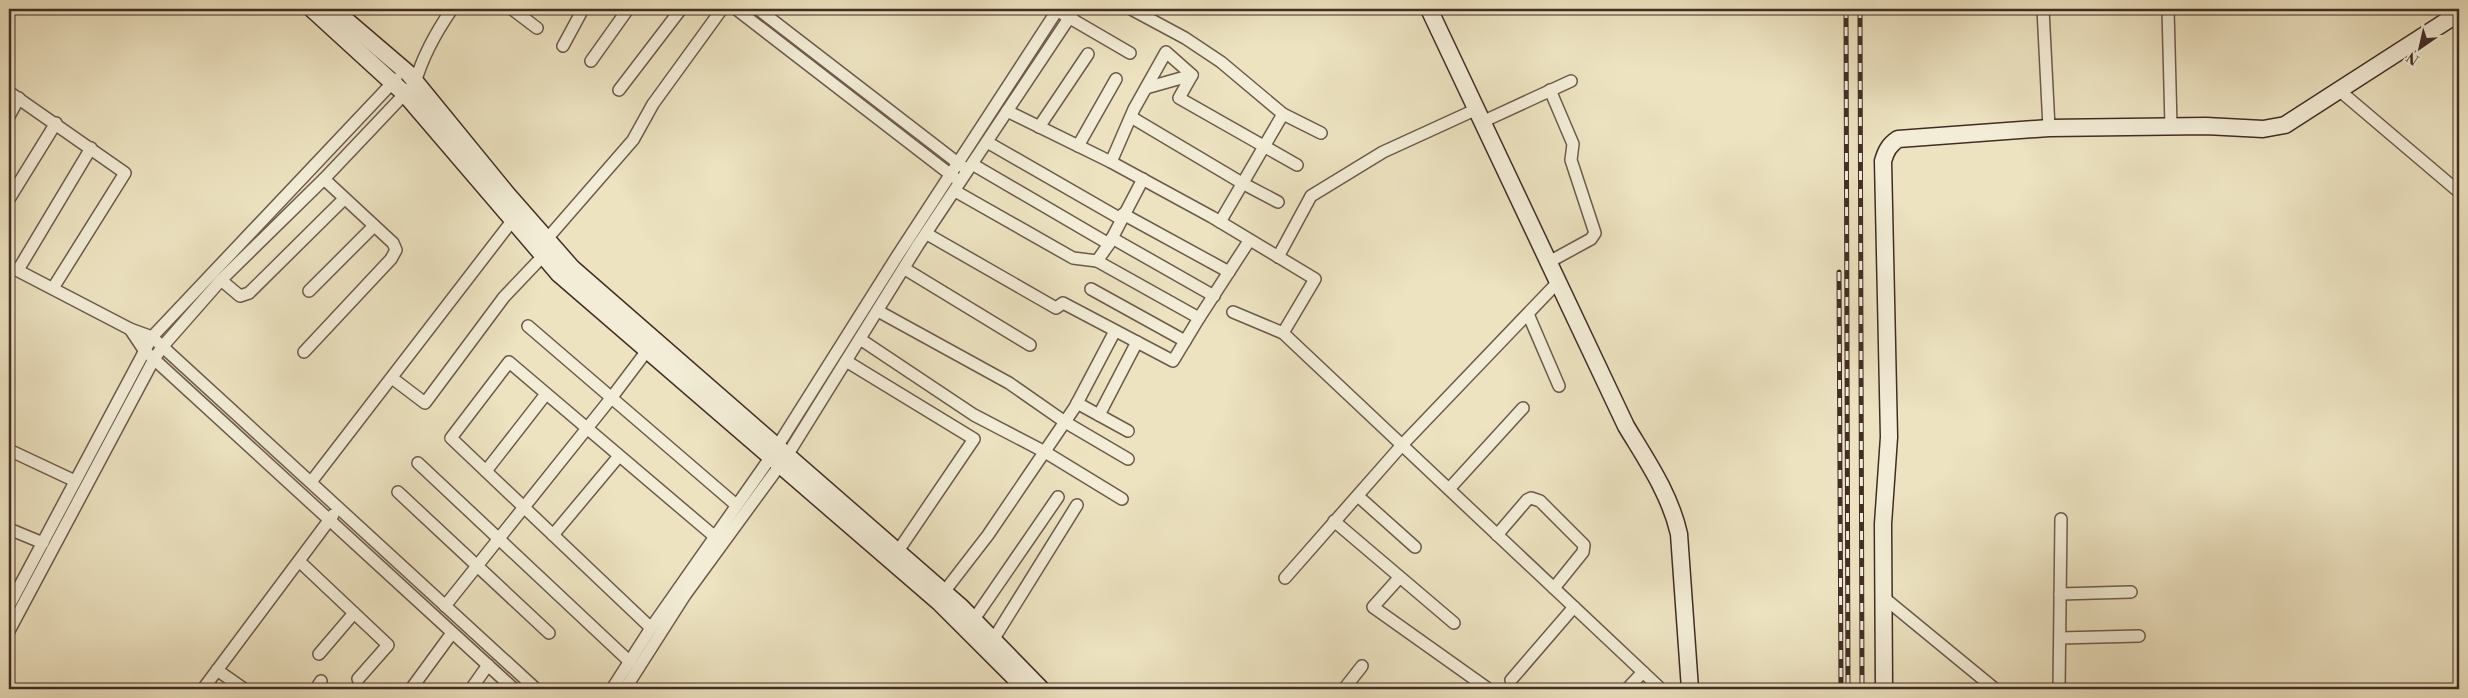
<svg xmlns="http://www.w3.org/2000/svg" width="2468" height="698" viewBox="0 0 2468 698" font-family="'Libre Bodoni',serif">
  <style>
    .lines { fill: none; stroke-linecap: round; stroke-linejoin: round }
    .street-casing { stroke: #6d5a4d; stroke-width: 14 }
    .secondary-casing { stroke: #422d26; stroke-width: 19 }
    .street { stroke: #f3edd7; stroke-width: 11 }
    .secondary { stroke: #f3edd7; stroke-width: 16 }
    .rail-casing { stroke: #422d26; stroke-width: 5 }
    .rail { stroke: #f3edd7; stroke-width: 3; stroke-dasharray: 9; stroke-linecap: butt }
  </style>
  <rect width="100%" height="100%" fill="#ede3c1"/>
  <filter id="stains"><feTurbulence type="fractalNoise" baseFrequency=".004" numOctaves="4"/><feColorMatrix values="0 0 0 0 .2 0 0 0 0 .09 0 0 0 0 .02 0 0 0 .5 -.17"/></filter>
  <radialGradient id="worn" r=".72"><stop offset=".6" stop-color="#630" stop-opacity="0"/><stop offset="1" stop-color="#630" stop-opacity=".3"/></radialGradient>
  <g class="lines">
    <defs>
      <g id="street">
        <path d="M512 9 537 28"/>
        <path d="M736 9 955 178"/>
        <path d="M758 9 963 167"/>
        <path d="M1131 9 1185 38 1221 62 1283 114 1321 133"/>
        <path d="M2043 9 2049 128"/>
        <path d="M2168 9 2171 126"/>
        <path d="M1063 14 1130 53"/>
        <path d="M563 46 583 9"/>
        <path d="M591 61 628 9"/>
        <path d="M1146 88 1192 75"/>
        <path d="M619 90 681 9"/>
        <path d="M2340 91 2459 192"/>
        <path d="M9 92 125 173 53 288"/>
        <path d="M1007 111 1111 162 1212 217 1315 279 1283 333"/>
        <path d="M9 116 19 98"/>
        <path d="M1131 117 1242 183 1278 202"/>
        <path d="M1482 122 1571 81"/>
        <path d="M1039 127 1088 54"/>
        <path d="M987 142 1121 219"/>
        <path d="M1078 146 1116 79"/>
        <path d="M1111 162 1134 109 1166 52 1192 75 1179 98 1297 165"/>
        <path d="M972 164 1109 244"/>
        <path d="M955 191 1073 258 1097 261"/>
        <path d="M9 199 56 123"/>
        <path d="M1123 214 1229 272"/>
        <path d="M1220 222 1283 114"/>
        <path d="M927 234 1056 308 1063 303 1173 361 1199 318 1097 261 1109 244 1143 179"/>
        <path d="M1112 238 1214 296"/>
        <path d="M546 240 633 140 653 104 722 9"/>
        <path d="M1278 257 1311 196 1383 152 1477 109"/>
        <path d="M1549 262 1591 239 1595 233 1571 160 1573 144 1550 90"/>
        <path d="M9 266 130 329 152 337 536 689"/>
        <path d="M905 269 1030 345"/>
        <path d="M18 270 91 148"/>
        <path d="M221 280 240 296 249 293 344 199"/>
        <path d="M1091 289 1185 341"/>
        <path d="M309 291 374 226"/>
        <path d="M878 311 1009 383 1065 422 1128 459"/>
        <path d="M1233 312 1283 333 1661 689"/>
        <path d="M1528 314 1559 386"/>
        <path d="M1199 318 1249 241"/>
        <path d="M528 326 735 504"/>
        <path d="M130 329 144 350 514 689"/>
        <path d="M860 339 974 415 1045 452 1122 499"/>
        <path d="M304 352 391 259 396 250 393 243 324 179"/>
        <path d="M846 361 974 439 898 551"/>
        <path d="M392 378 425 403 504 297 543 256"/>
        <path d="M1077 403 1128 431"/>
        <path d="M1099 415 1137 342"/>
        <path d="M9 450 75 481"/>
        <path d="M418 463 630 662"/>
        <path d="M486 471 546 394"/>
        <path d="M311 482 512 221"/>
        <path d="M1449 489 1523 408"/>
        <path d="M398 492 549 633"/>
        <path d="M1359 497 1415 547"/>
        <path d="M1334 521 1454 623"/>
        <path d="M9 529 43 543"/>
        <path d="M553 535 619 456"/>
        <path d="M1497 535 1527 500 1531 498 1540 501 1584 545 1583 552 1554 588"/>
        <path d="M299 561 388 645 358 679"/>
        <path d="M1285 578 1402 445 1558 282"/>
        <path d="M1399 578 1373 607 1487 688"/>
        <path d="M944 592 988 535 1075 407 1115 331"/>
        <path d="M2060 594 2131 592"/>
        <path d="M1883 597 1995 689"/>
        <path d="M9 606 152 337 396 79"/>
        <path d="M445 606 612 397 652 344"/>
        <path d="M970 625 1058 497"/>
        <path d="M651 628 451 438 509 362 714 536"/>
        <path d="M9 631 154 359 163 346 221 280 324 179 415 83C423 55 436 32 452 9"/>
        <path d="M2060 638 2139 636"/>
        <path d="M993 640 1077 505"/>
        <path d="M319 654 354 613"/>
        <path d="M217 670 244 689"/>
        <path d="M1511 680 1574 607"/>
        <path d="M203 689 333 515"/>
        <path d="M316 689 321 681"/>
        <path d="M411 689 452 633"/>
        <path d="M471 689 488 665"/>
        <path d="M612 689 651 628 770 458 896 258 1058 9"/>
        <path d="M625 689 685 595 788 454 918 245 1075 9"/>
        <path d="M1344 689 1362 666"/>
        <path d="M1627 689 1643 672"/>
        <path d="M2059 689 2061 519"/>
      </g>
      <g id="secondary">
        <path d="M312 9 405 94 559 274 940 603 1026 689"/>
        <path d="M333 9 409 74 507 194 572 268 961 607 1041 689"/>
        <path d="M1429 9 1626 426C1647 461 1670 494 1679 534L1690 689"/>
        <path d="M1884 689 1883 524 1889 437 1883 161C1886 151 1889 145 1898 139L2049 128 2206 126 2263 129 2285 125 2459 13"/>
      </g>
    </defs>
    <!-- street casing -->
    <use href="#street" class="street-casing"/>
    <!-- secondary casing -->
    <use href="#secondary" class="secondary-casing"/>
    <!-- street -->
    <use href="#street" class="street"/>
    <!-- secondary -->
    <use href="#secondary" class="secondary"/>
    <defs>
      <g id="rail">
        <path d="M1846 9 1848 689"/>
        <path d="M1860 9 1862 689"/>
        <path d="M1839 272 1841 689"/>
      </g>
    </defs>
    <!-- rail casing -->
    <use href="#rail" class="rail-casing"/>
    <!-- rail -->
    <use href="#rail" class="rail"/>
  </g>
  <!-- margin -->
  <rect width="2468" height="698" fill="none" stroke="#ede3c1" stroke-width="30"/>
  <rect x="10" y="10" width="2448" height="678" fill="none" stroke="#422d26" stroke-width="2.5"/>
  <rect x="15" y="15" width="2438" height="668" fill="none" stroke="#422d26"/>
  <!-- north arrow -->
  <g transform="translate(2420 48) rotate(214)" stroke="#f3edd7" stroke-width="4" paint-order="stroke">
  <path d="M0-4L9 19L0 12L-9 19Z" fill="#422d26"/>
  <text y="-8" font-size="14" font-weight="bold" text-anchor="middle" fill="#422d26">N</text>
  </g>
  <rect width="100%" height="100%" filter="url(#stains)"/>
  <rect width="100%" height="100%" fill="url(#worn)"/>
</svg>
